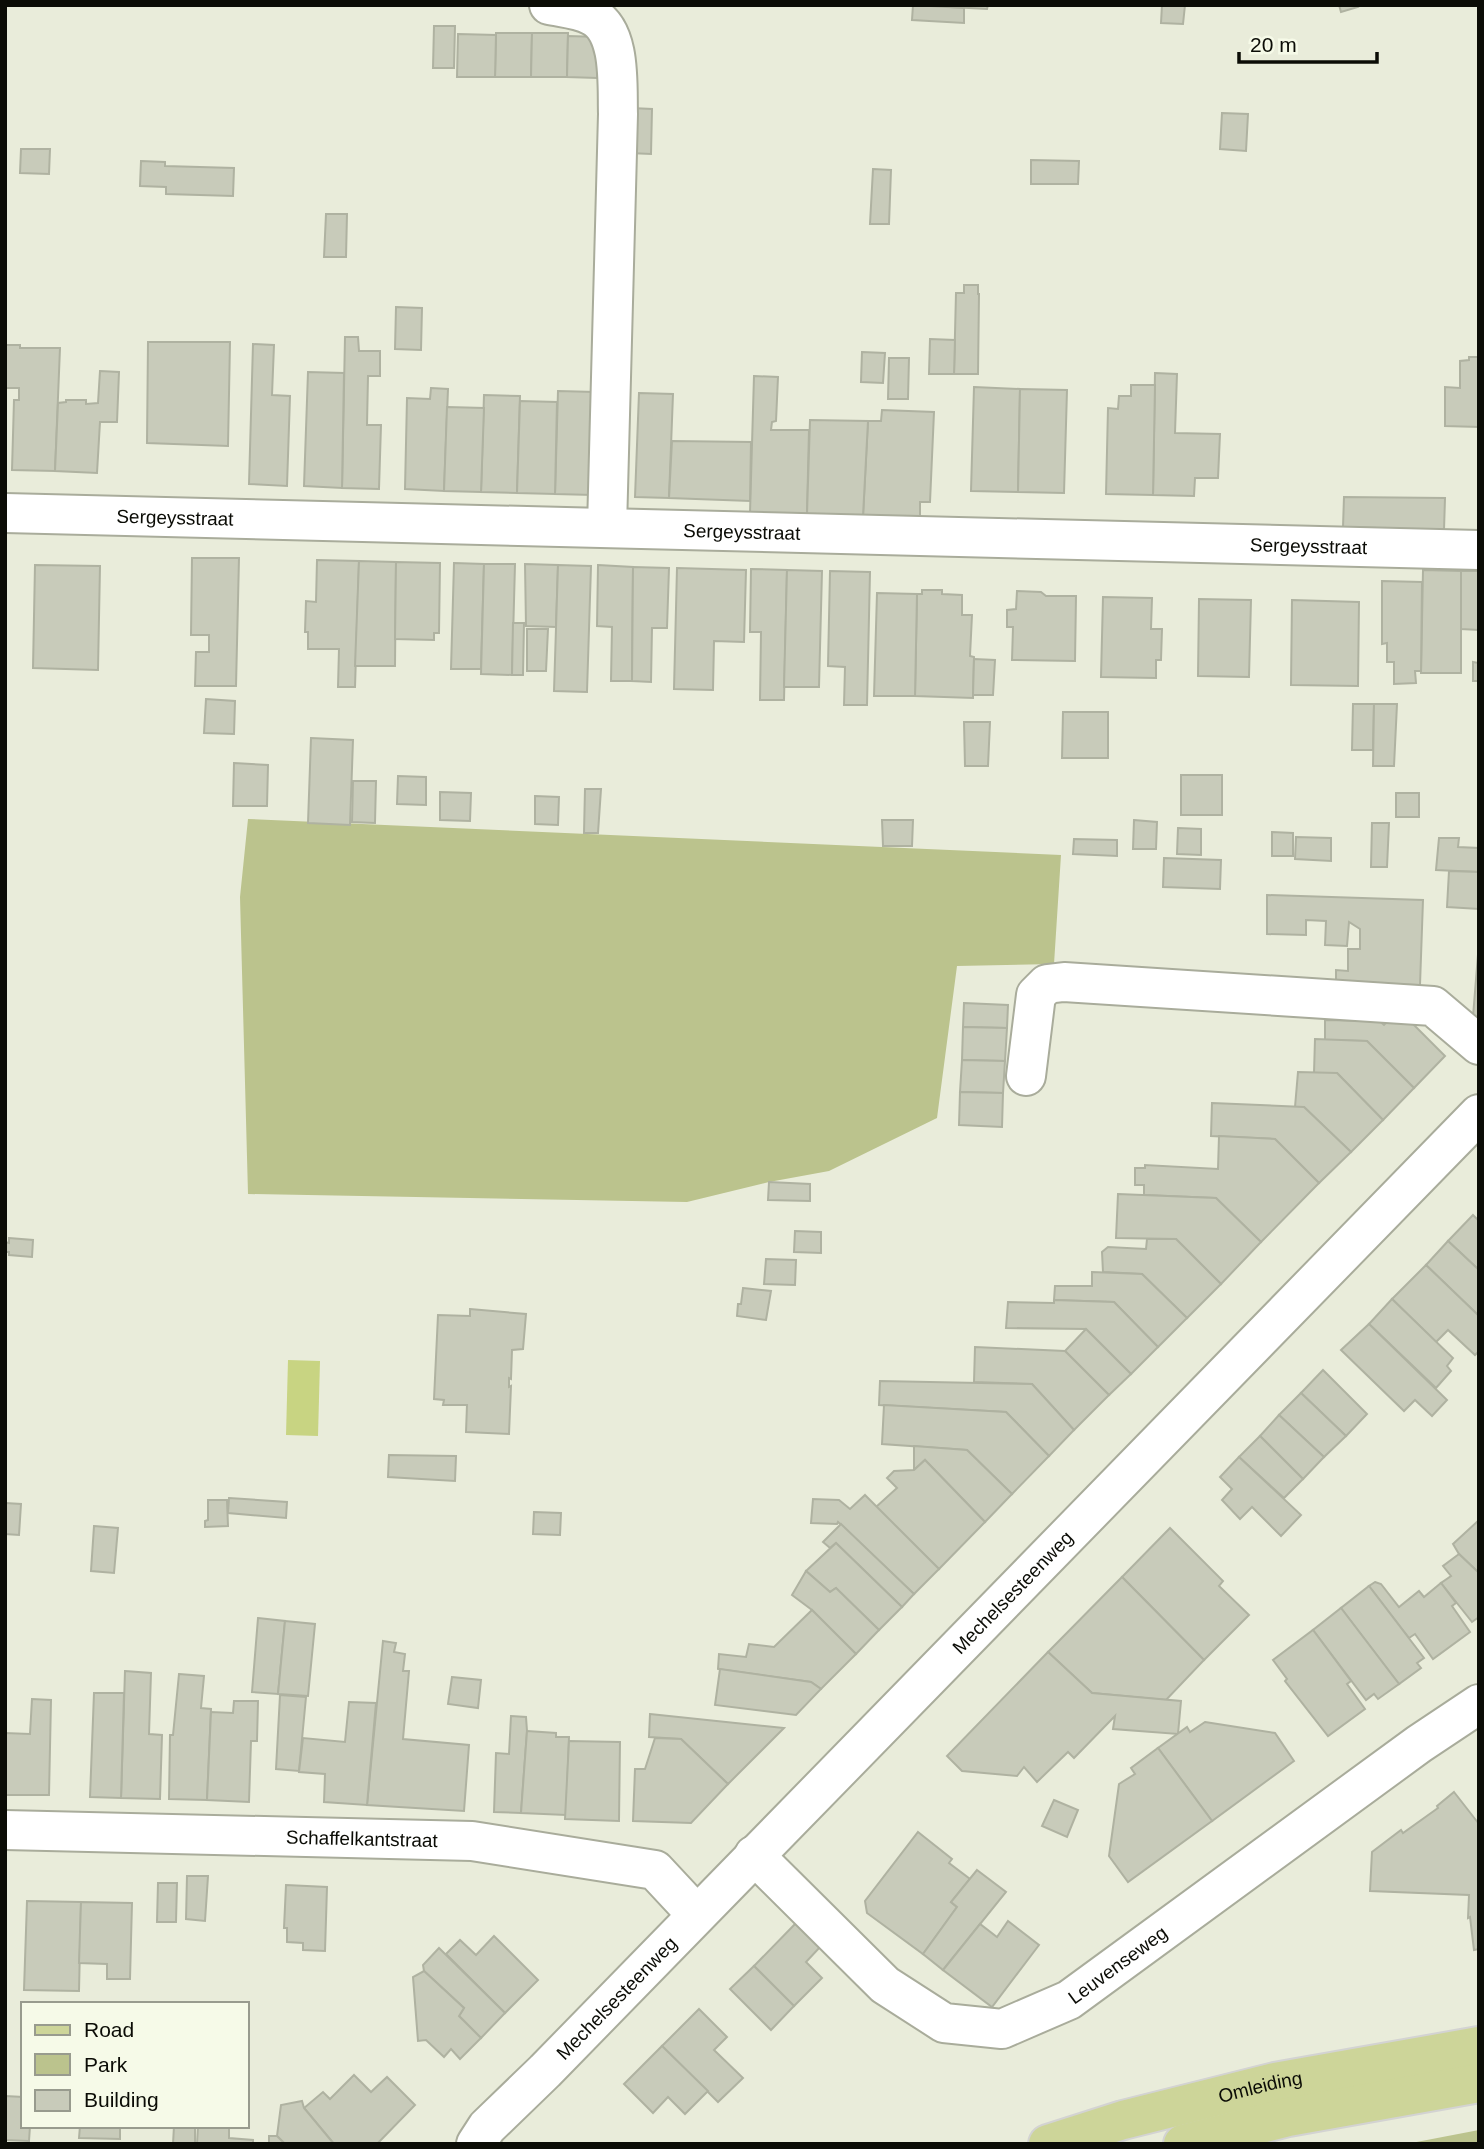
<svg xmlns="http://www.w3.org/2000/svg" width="1484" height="2149" viewBox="0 0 1484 2149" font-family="Helvetica,sans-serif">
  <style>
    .green { fill: #bbc38d }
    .water { fill: #c8d482 }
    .building { fill: #c8cbba; stroke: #afb2a1; stroke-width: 2 }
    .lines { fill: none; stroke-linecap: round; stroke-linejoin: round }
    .minor-casing { stroke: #a9ac9b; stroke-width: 42 }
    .major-casing { stroke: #d3d3d2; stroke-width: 42 }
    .minor { stroke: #fff; stroke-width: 38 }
    .major { stroke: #cdd599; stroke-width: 38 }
    .labels { text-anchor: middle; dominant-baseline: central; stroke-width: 5; stroke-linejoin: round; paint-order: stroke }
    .street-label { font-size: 19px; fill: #0b0c06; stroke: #f6fae8 }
  </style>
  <rect width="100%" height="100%" fill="#e9ecda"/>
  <!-- green -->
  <g class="green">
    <path d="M248 819 1061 855 1054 964 957 966 937 1118 829 1171 769 1182 687 1202 248 1194 240 897Z"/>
    <path d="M1479 2130V2144H1406Z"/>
  </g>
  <!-- water -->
  <path class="water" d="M288 1360 320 1361 318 1436 286 1435Z"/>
  <!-- building -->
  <g class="building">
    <path d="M913 5 964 8V23L912 20Z"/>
    <path d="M951 5H988L987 9 951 7Z"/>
    <path d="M1162 5H1185L1183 24 1161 23Z"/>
    <path d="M1339 5H1357L1358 7 1341 12Z"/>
    <path d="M434 26H455L454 68H433Z"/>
    <path d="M496 33H532L531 77H495Z"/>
    <path d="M532 33H568L567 77H531Z"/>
    <path d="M458 34 496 35 495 77H457Z"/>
    <path d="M568 36 599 37 597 78 567 77Z"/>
    <path d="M631 108 652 109 651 154 629 153Z"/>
    <path d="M1222 113 1248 114 1246 151 1220 149Z"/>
    <path d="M21 149H50L49 174 20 173Z"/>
    <path d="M1031 160 1079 161 1078 184H1031Z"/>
    <path d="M141 161 165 162V166L234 168 233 196 166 194V187L140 186Z"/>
    <path d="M873 169 891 170 889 224H870Z"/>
    <path d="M326 214H347L346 257H324Z"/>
    <path d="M964 285H978V294H979L978 374H954L956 293H964Z"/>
    <path d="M396 307 422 308 421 350 395 349Z"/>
    <path d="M345 337H358L359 351H380V376H368L367 425H381L379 489 342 488Z"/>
    <path d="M930 339 955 340 954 374H929Z"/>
    <path d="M148 342H230L228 446 147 443Z"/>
    <path d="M253 344 274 345 272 395 290 396 287 486 249 484Z"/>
    <path d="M5 345H20V348H60L55 471 12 470 14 400H19V388H5Z"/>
    <path d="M862 352 885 353 883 383 861 382Z"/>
    <path d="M1469 357H1479V427L1445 426V387L1460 388V361L1469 360Z"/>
    <path d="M889 358H909L908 399H888Z"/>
    <path d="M100 371 119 372 117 422H100L97 473 55 471 58 403 66 402V400H86V404L98 403Z"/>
    <path d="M308 372 344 373 342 488 304 486Z"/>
    <path d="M1155 373 1177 374 1175 433 1220 434 1218 478H1195L1194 496 1153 495Z"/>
    <path d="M754 376 778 377 776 421 772 422 771 430H809L807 514 750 513Z"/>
    <path d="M1131 385H1155L1153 495 1106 494 1108 408 1118 409 1119 396H1131Z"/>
    <path d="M974 387 1020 389 1018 492 971 491Z"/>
    <path d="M431 388 448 389 444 491 405 489 407 398 430 399Z"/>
    <path d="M1020 389 1067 390 1064 493 1018 492Z"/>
    <path d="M558 391 595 392 593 495 555 494Z"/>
    <path d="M639 393 673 394 669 498 635 497Z"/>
    <path d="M484 395 520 396 517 493 481 492Z"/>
    <path d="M520 401 557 402 555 494 517 493Z"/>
    <path d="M447 407 484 408 481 492 444 491Z"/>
    <path d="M882 410 934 412 930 502H920V518L863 516 868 421H881Z"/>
    <path d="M810 420 868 421 863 516 807 514Z"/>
    <path d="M672 441 751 442 750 501 669 498Z"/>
    <path d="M1344 497 1445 498 1444 530 1343 527Z"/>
    <path d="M192 558H239L236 686H195L196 652H209V635H191Z"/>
    <path d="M317 560 359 561 355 687H338L339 649H308V632H305L306 601 316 602Z"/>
    <path d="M359 561 396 562 395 666H355Z"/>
    <path d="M396 562 440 563 439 633H434V640L395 639Z"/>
    <path d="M454 563 484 564 481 669H451Z"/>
    <path d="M484 564H515L512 675 481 674Z"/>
    <path d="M525 564 558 565 556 627 526 626Z"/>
    <path d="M35 565 100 566 98 670 33 668Z"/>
    <path d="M558 565 591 566 587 692 554 691Z"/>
    <path d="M598 565 633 567 632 681H611L612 627 597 626Z"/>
    <path d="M633 567 669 568 667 628H652L651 682 632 681Z"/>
    <path d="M677 568 746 570 744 642 714 641 713 690 674 689Z"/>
    <path d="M751 569 787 570 784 700H760L761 632H750Z"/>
    <path d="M787 570 822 571 819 687H784Z"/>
    <path d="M1423 570 1461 571V673H1421Z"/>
    <path d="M830 571 870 572 867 705H844L845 667 828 666Z"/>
    <path d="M1461 571H1479V630L1461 629Z"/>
    <path d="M1382 581 1422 582 1421 671H1415L1416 683 1394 684V662H1387V643L1382 644Z"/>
    <path d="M922 590H942V594L962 595V615H972L970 656 974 657V659L973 698 915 696 917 594H922Z"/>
    <path d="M1017 591 1041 592 1046 596H1076L1075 661 1012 660 1013 627H1007V610L1016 609Z"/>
    <path d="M877 593 917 594 915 696H874Z"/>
    <path d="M1103 597 1152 598 1151 629H1162L1161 660H1156V678L1101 677Z"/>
    <path d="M1199 599 1251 600 1249 677 1198 676Z"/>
    <path d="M1292 600 1359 602 1358 686 1291 685Z"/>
    <path d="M513 623H524L523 675H512Z"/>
    <path d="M527 629H548L546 671H527Z"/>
    <path d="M974 659 995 660 993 695H973Z"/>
    <path d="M1473 662 1479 663V681H1473Z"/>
    <path d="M206 699 235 701 234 734 204 733Z"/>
    <path d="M1353 704H1374L1373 750H1352Z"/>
    <path d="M1374 704H1397L1394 766H1373Z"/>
    <path d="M1063 712H1108V758H1062Z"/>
    <path d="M964 722H990L988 766H965Z"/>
    <path d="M311 738 353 740 350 825 308 823Z"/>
    <path d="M234 763 268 765 267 806H233Z"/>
    <rect x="1181" y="775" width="41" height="40"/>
    <path d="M398 776 426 777V805L397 804Z"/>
    <path d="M353 781H376L375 823 352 822Z"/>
    <path d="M585 789H601L598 833H584Z"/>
    <path d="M440 792 471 793 470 821 440 820Z"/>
    <rect x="1396" y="793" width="23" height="24"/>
    <path d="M535 796 559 797 558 825 535 824Z"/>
    <path d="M882 820H913L912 846H883Z"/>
    <path d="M1134 820 1157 822 1156 849H1133Z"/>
    <path d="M1372 823H1389L1387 867H1371Z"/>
    <path d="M1178 828 1201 829V855L1177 854Z"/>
    <path d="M1272 832 1293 833V856H1272Z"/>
    <path d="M1296 837 1331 838V861L1295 859Z"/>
    <path d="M1439 838H1459L1458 847 1479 848V872L1436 870Z"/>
    <path d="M1074 839 1117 840V856L1073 854Z"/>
    <path d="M1164 858 1221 860 1220 889 1163 887Z"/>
    <path d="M1449 871 1479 872V909L1447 907Z"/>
    <path d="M1267 895 1423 900 1420 985 1336 983V970L1348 971V949H1360V929L1349 922 1347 946 1325 945 1326 921 1306 920V935L1267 934Z"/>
    <path d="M1479 942V1023L1472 1029Z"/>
    <path d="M964 1003 1008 1005 1007 1028 963 1027Z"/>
    <path d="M1399 1010 1445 1056 1414 1088 1367 1041 1325 1040V1020L1370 1021 1375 1017 1384 1025Z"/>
    <path d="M963 1027 1007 1028 1005 1061 962 1060Z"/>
    <path d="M1315 1039 1367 1041 1414 1088 1383 1120 1337 1073H1314Z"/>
    <path d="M962 1060 1005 1061 1003 1093 960 1092Z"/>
    <path d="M1298 1072 1337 1073 1383 1120 1351 1152 1304 1107H1295Z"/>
    <path d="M960 1092 1003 1093 1002 1127 959 1125Z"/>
    <path d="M1212 1103 1304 1107 1351 1152 1319 1183 1275 1139 1211 1136Z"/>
    <path d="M1219 1136 1275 1139 1319 1183 1261 1242 1216 1198 1144 1195V1185H1135V1168H1145V1165L1218 1169Z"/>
    <path d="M769 1182 810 1184V1201L768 1200Z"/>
    <path d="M1118 1194 1216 1198 1261 1242 1221 1284 1176 1239 1116 1238Z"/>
    <path d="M1473 1215 1479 1221V1270L1448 1241Z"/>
    <path d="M795 1231 821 1232V1253L794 1252Z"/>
    <path d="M9 1238 33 1240 32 1257 9 1255V1252H5V1242L9 1243Z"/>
    <path d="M1147 1239H1176L1221 1284 1187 1318 1142 1274 1103 1272 1102 1252 1108 1247 1146 1249Z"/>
    <path d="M1448 1241 1479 1270V1316L1426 1265Z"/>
    <path d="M766 1259 796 1260 795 1285 764 1284Z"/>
    <path d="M1426 1265 1479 1316V1351L1475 1355 1448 1330 1436 1342 1392 1299Z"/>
    <path d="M1092 1272 1142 1274 1187 1318 1158 1347 1114 1302 1054 1300 1055 1286H1092Z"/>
    <path d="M743 1288 771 1291 766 1320 737 1316 738 1304H741Z"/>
    <path d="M1392 1299 1453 1358 1447 1366 1451 1371 1436 1388 1369 1324Z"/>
    <path d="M1054 1300 1114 1302 1158 1347 1131 1374 1086 1329 1006 1328 1008 1302 1054 1303Z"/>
    <path d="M470 1309 526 1314 523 1349 512 1350 511 1379 509 1378V1387L511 1386 509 1434 466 1432 467 1405H443L444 1400 434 1399 438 1315 470 1316Z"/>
    <path d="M1369 1324 1447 1400 1432 1416 1415 1400 1404 1411 1341 1350Z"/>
    <path d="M1086 1329 1131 1374 1109 1395 1065 1351Z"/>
    <path d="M975 1347 1065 1351 1109 1395 1074 1430 1032 1384 974 1382Z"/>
    <path d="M1323 1370 1367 1414 1346 1436 1301 1393Z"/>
    <path d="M880 1381 1032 1384 1074 1430 1049 1456 1006 1412 879 1405Z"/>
    <path d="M1301 1393 1346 1436 1324 1457 1279 1415Z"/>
    <path d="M884 1405 1006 1412 1049 1456 1012 1494 967 1450 882 1444Z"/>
    <path d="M1279 1415 1324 1457 1303 1479 1260 1436Z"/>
    <path d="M1260 1436 1303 1479 1284 1498 1239 1457Z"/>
    <path d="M914 1446 967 1450 1012 1494 985 1522 925 1460 914 1470Z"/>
    <path d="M389 1455 456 1456 455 1481 388 1477Z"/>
    <path d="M1239 1457 1301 1515 1281 1536 1252 1507 1240 1519 1222 1500 1232 1489 1220 1477Z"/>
    <path d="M925 1460 985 1522 939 1569 876 1507 897 1488 887 1478 894 1471 914 1470Z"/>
    <path d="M865 1495 939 1569 914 1594 838 1522 837 1524 811 1523 813 1499 839 1500 850 1509Z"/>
    <path d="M229 1498 287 1502 286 1518 228 1513Z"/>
    <path d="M208 1500H227L228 1526 205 1527V1521L208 1520Z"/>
    <path d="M5 1503 21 1504 19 1535 5 1534Z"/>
    <path d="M534 1512 561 1513 560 1535 533 1534Z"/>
    <path d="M1479 1520V1573L1459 1554 1453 1544Z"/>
    <path d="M841 1524 914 1594 902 1607 836 1543 830 1548 823 1542Z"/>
    <path d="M94 1526 118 1528 114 1573 91 1571Z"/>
    <path d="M1170 1528 1223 1581 1219 1586 1249 1615 1204 1660 1122 1577Z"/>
    <path d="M836 1543 902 1607 879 1630 836 1588 830 1592 806 1571Z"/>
    <path d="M1459 1554 1479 1573V1617L1472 1622 1441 1583 1451 1576 1443 1566Z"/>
    <path d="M806 1571 830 1592 836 1588 879 1630 856 1654 812 1610 792 1595Z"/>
    <path d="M1122 1577 1204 1660 1166 1700 1092 1693 1048 1652Z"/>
    <path d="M1375 1582 1381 1584 1399 1607 1419 1591 1424 1597 1441 1583 1456 1603 1452 1606 1470 1632 1433 1659 1415 1634 1409 1638 1369 1586Z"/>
    <path d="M1369 1586 1424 1658 1417 1663 1421 1668 1399 1684 1341 1608Z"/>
    <path d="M1341 1608 1399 1684 1378 1699 1374 1694 1366 1700 1313 1630Z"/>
    <path d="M812 1610 856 1654 821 1689 811 1682 718 1669 719 1654 746 1657 749 1644 774 1647Z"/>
    <path d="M258 1618 285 1621 278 1694 252 1692Z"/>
    <path d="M285 1621 315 1624 308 1696 278 1694Z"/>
    <path d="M1313 1630 1351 1681 1347 1684 1365 1709 1328 1736 1285 1681 1287 1679 1273 1660Z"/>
    <path d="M383 1641 396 1643 394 1652 405 1654 403 1671H409L403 1739 469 1745 464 1811 367 1805Z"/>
    <path d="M1048 1652 1092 1693 1181 1701 1178 1734 1113 1729 1115 1716 1074 1758 1068 1752 1037 1782 1024 1767 1017 1776 962 1771 947 1756Z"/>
    <path d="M720 1669 811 1682 821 1689 796 1715 715 1705Z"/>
    <path d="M125 1671 151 1673 149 1734 162 1735 160 1799 121 1798Z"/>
    <path d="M179 1674 204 1676 201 1708 211 1709 207 1800 169 1799 170 1735H173Z"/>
    <path d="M452 1677 481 1680 478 1708 448 1704Z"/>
    <path d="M94 1693H124L121 1798 90 1797Z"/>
    <path d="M280 1695 306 1697 299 1771 276 1769Z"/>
    <path d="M32 1699 51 1700 49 1795H5V1733L30 1734Z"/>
    <path d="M234 1701H258L257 1741H251L249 1802 207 1800 211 1712 233 1713Z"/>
    <path d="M349 1702 376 1703 367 1805 324 1802 325 1774 299 1772 303 1738 345 1742Z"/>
    <path d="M650 1714 784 1728 728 1784 681 1739 649 1737Z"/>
    <path d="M511 1716 526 1717 527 1731 521 1813 494 1812 496 1753 509 1754Z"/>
    <path d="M1205 1722 1275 1733 1294 1761 1212 1821 1158 1748 1187 1727 1190 1732Z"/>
    <path d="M527 1731 556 1733V1737H569L566 1815 521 1813Z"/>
    <path d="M655 1738 681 1739 728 1784 691 1823 633 1821 635 1769H645Z"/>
    <path d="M569 1741 620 1742 619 1821 565 1819Z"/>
    <path d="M1158 1748 1212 1821 1128 1882 1109 1856 1119 1784 1135 1774 1131 1768Z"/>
    <path d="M1454 1792 1479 1824V1949L1474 1950 1470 1917 1468 1918 1469 1895 1370 1891 1372 1852 1401 1830 1403 1833 1438 1808 1437 1806Z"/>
    <path d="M1054 1800 1078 1810 1067 1837 1042 1826Z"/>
    <path d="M918 1832 952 1859 949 1863 970 1879 951 1902 957 1907 923 1954 867 1913 865 1901Z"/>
    <path d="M977 1870 1006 1892 943 1970 923 1954 957 1907 951 1902Z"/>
    <path d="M187 1876H208L205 1921 186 1919Z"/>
    <path d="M158 1883H177L176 1922H157Z"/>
    <path d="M286 1885 327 1887 325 1951 303 1950V1943L287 1942V1928H284Z"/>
    <path d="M27 1901 81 1902 79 1991 24 1990Z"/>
    <path d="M81 1902 132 1903 130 1979H107V1964L79 1963Z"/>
    <path d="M1008 1921 1039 1945 992 2007 943 1970 980 1924 997 1937Z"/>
    <path d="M797 1922 821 1946 806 1962 822 1978 794 2006 754 1966Z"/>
    <path d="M494 1936 538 1980 505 2013 446 1954 460 1940 476 1955Z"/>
    <path d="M439 1948 505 2013 481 2038 459 2016 464 2008 424 1971 423 1965Z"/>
    <path d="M754 1966 794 2006 771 2030 730 1989Z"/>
    <path d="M424 1971 464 2008 459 2016 481 2038 460 2059 451 2049 444 2057 426 2040 418 2041 413 1977Z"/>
    <path d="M699 2009 727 2037 714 2050 743 2078 718 2102 662 2046Z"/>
    <path d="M662 2046 708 2091 685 2114 668 2097 653 2113 624 2084Z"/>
    <path d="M354 2075 371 2092 387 2077 415 2105 377 2144H334L304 2108 323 2092 330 2099Z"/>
    <path d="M5 2096 23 2097V2126H30L29 2141 5 2140Z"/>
    <path d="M302 2101 304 2108 334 2144H285L277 2136 281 2105Z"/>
    <path d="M80 2126H120V2139L79 2138Z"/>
    <path d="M174 2126H195V2144H173Z"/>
    <path d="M198 2126H229V2138L253 2140V2144H197Z"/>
    <path d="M269 2136H277L285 2144H269Z"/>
  </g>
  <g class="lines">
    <defs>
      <g id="minor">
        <path d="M549 5C563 8 579 9 592 16 622 31 617 86 618 114L607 528"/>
        <path id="s1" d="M5 513 1479 550"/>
        <path d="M1026 1076 1036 995 1047 984 1064 982 1433 1006 1479 1045"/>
        <path id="s2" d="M5 1830 472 1841 655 1870 696 1914"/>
        <path id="s3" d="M754 1855 885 1985 944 2023 1002 2029 1069 2000 1419 1744 1479 1704"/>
        <path id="s4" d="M476 2144 487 2127 545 2071 1479 1114"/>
      </g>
      <g id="major">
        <path id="s5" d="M1048 2144 1123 2120 1275 2082 1479 2046"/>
        <path d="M1183 2144 1288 2117 1479 2083"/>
      </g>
    </defs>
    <!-- minor casing -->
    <use href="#minor" class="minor-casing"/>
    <!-- major casing -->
    <use href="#major" class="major-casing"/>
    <!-- minor -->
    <use href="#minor" class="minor"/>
    <!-- major -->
    <use href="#major" class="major"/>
  </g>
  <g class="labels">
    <!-- street labels -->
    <g class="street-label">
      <text stroke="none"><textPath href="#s1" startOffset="170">Sergeysstraat</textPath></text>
      <text stroke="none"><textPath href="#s1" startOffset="737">Sergeysstraat</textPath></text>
      <text stroke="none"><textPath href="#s1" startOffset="1304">Sergeysstraat</textPath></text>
      <text stroke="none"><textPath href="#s4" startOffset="770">Mechelsesteenweg</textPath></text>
      <text stroke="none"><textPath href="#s2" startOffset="357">Schaffelkantstraat</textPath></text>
      <text stroke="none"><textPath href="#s3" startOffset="446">Leuvenseweg</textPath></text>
      <text stroke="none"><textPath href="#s4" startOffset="203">Mechelsesteenweg</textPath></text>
      <text stroke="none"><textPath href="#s5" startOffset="220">Omleiding</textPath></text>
    </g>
  </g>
  <!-- border -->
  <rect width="1484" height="2149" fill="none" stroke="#0b0c06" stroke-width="14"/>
  <!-- legend -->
  <rect x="21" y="2002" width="228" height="126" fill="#f6fae8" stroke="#989b8e" stroke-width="2"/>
  <rect x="35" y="2025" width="35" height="10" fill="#cdd599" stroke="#989b8e" stroke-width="2"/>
  <text x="84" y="2037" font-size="21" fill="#0b0c06">Road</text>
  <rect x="35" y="2054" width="35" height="21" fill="#bbc38d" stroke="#989b8e" stroke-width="2"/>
  <text x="84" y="2072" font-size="21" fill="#0b0c06">Park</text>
  <rect x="35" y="2090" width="35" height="21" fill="#c8cbba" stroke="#989b8e" stroke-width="2"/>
  <text x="84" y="2107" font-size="21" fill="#0b0c06">Building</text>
  <!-- scale -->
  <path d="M1239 52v10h138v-10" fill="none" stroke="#0b0c06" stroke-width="3.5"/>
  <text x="1250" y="52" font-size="21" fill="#0b0c06" stroke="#f6fae8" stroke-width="5" paint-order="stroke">20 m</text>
</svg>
